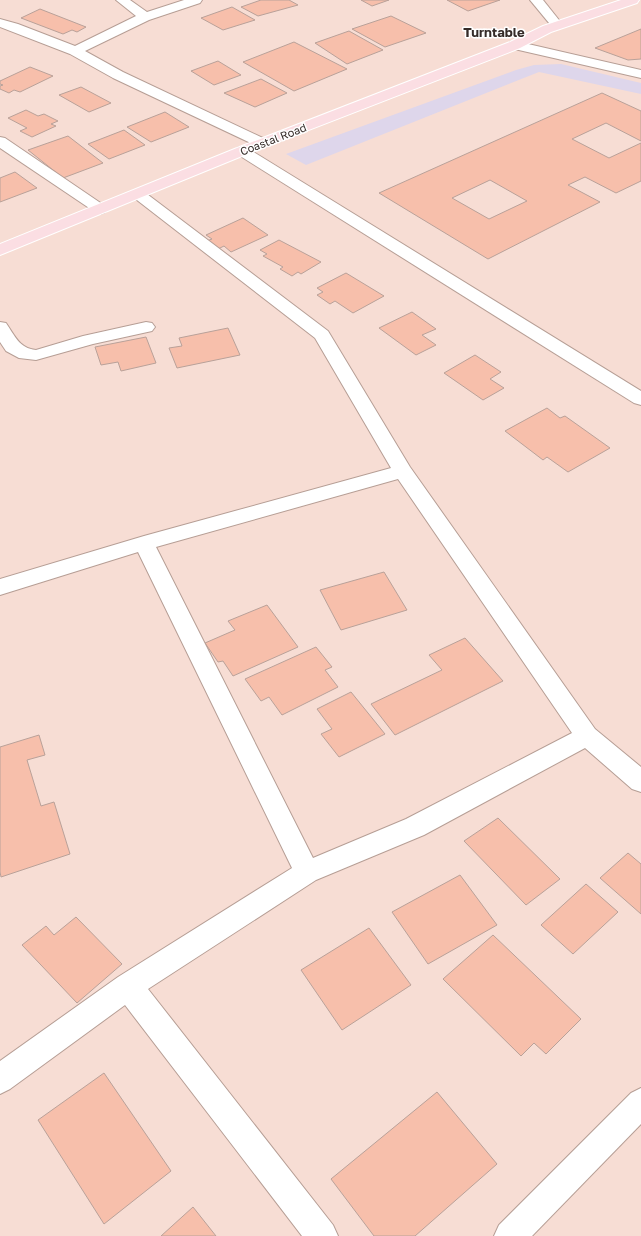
<svg xmlns="http://www.w3.org/2000/svg" width="641" height="1236" viewBox="0 0 641 1236" font-family="'Golos Text',sans-serif">
  <style>
    .commercial { fill: #ded6eb }
    .building { fill: #f7bfab; stroke: #b9a199; fill-rule: evenodd }
    .lines { fill: none; stroke-linecap: round; stroke-linejoin: round }
    .minor-casing { stroke: #b69e95; stroke-width: 2 }
    .major-casing { stroke: #fff; stroke-width: 2 }
    .minor { fill: #fff; fill-rule: evenodd }
    .major { fill: #fbdee3; fill-rule: evenodd }
    .labels { text-anchor: middle; dominant-baseline: central; stroke-width: 3; stroke-linejoin: round; paint-order: stroke }
    .far-street-label { font-size: 11px; fill: #352b28; stroke: #fff }
    .far-quarter-label { font-size: 13px; font-weight: bold; fill: #352b28; stroke: #fff }
  </style>
  <rect width="100%" height="100%" fill="#f7ddd4"/>
  <!-- commercial -->
  <path class="commercial" d="M561 64 641 83V94L539 72 306 165 286 154 516 70 534 65Z"/>
  <!-- building -->
  <g class="building">
    <path d="M261 0H289L298 5 258 16 241 7Z"/>
    <path d="M361 0H389L372 6Z"/>
    <path d="M447 0H500L468 11Z"/>
    <path d="M232 7 255 20 223 30 201 18Z"/>
    <path d="M40 9 86 27 77 32 72 30 63 34 21 18Z"/>
    <path d="M391 16 426 33 385 47 352 29Z"/>
    <path d="M641 29V59L628 60 595 48Z"/>
    <path d="M349 31 383 50 347 64 315 43Z"/>
    <path d="M294 42 347 69 294 91 243 62Z"/>
    <path d="M218 61 241 75 214 85 191 71Z"/>
    <path d="M30 67 53 76 20 92 14 90 9 93 0 89V86L3 85 0 84V81Z"/>
    <path d="M261 79 287 93 255 107 224 93Z"/>
    <path d="M81 87 111 103 89 112 59 95Z"/>
    <path d="M602 93 641 111V141L606 123 572 139 609 158 641 143V181L616 193 585 177 568 185 600 202 488 259 379 193ZM490 180 527 201 489 219 452 198Z"/>
    <path d="M26 110 38 116 44 114 58 121 51 124 56 126 32 137 20 131 27 128 8 118Z"/>
    <path d="M165 112 189 127 151 142 127 127Z"/>
    <path d="M124 130 145 145 109 159 88 144Z"/>
    <path d="M68 136 103 163 63 178 28 150Z"/>
    <path d="M15 172 37 188 0 202V178Z"/>
    <path d="M243 218 268 235 231 252 224 246 216 250 204 242 212 239 206 235Z"/>
    <path d="M279 240 321 262 301 274 298 272 292 276 280 269 283 267 263 256 267 254 260 250Z"/>
    <path d="M346 273 384 296 353 313 335 301 330 304 317 295 323 292 317 288Z"/>
    <path d="M412 312 436 329 422 335 436 345 416 355 379 328Z"/>
    <path d="M228 328 240 355 177 368 169 348 182 346 179 338Z"/>
    <path d="M146 337 156 363 121 371 118 362 101 365 95 347Z"/>
    <path d="M475 355 501 372 490 379 504 388 483 400 444 373Z"/>
    <path d="M547 408 560 418 565 416 610 448 568 472 547 457 543 460 505 431Z"/>
    <path d="M384 572 407 610 341 630 320 590Z"/>
    <path d="M267 605 298 647 233 676 223 661 218 662 205 643 235 630 228 621Z"/>
    <path d="M465 638 503 681 395 735 371 704 442 670 429 655Z"/>
    <path d="M316 647 332 667 325 670 338 687 282 715 269 697 261 701 245 679Z"/>
    <path d="M351 692 385 734 339 757 321 734 332 729 317 709Z"/>
    <path d="M39 735 45 755 27 760 41 806 54 802 70 854 1 877 0 872V747Z"/>
    <path d="M498 818 560 879 526 905 464 841Z"/>
    <path d="M628 853 641 864V914L600 878Z"/>
    <path d="M460 875 497 925 428 964 392 912Z"/>
    <path d="M586 884 618 912 573 954 541 925Z"/>
    <path d="M76 917 122 964 77 1003 22 945 46 926 54 935Z"/>
    <path d="M369 928 411 985 342 1030 301 970Z"/>
    <path d="M493 935 581 1019 546 1054 534 1043 521 1056 443 979Z"/>
    <path d="M104 1073 171 1171 104 1224 38 1120Z"/>
    <path d="M437 1092 497 1164 415 1236H374L331 1179Z"/>
    <path d="M193 1207 216 1236H161Z"/>
  </g>
  <g class="lines">
    <defs>
      <g id="minor">
        <path d="M116 0H130L147 12 184 0H202L200 3 149 20 85 51 123 72 267 140 269 143 267 146 262 147 257 146 113 78 70 54 0 27V19L18 24 75 46 136 16Z"/>
        <path d="M530 0H543L559 20 557 23H549Z"/>
        <path d="M515 41 641 70V78L510 48 509 45 510 42Z"/>
        <path d="M0 137 5 138 105 206 108 209 105 212 100 214 95 212 0 148Z"/>
        <path d="M242 147 247 148 641 391V405L634 403 237 154 235 151 237 148Z"/>
        <path d="M138 189 143 191 328 331 410 467 595 729 641 767V792L632 789 585 748 424 835 316 880 148 989 333 1225 338 1236H302L125 1005 10 1089 0 1094V1061L118 977 292 868 138 552 0 595V579L144 536 391 468 315 338 133 197 130 194 133 191ZM398 479 572 733 406 819 313 858 156 547Z"/>
        <path d="M0 322 6 323C15 336 19 348 36 350L83 336 146 322 152 323 155 327 152 331 93 344 36 360 19 358 6 351 0 342Z"/>
        <path d="M641 1088V1124L532 1236H494L499 1225 631 1093Z"/>
      </g>
      <path id="major" d="M621 0H639L637 3 551 32 520 48 247 154 0 255V244L237 148 510 42 543 26Z"/>
    </defs>
    <!-- minor casing -->
    <use href="#minor" class="minor-casing"/>
    <!-- major casing -->
    <use href="#major" class="major-casing"/>
    <!-- minor -->
    <use href="#minor" class="minor"/>
    <!-- major -->
    <use href="#major" class="major"/>
  </g>
  <g class="labels">
    <!-- far-street labels -->
    <g class="far-street-label">
      <text transform="translate(273 139) rotate(-21)">Coastal Road</text>
    </g>
    <!-- far-quarter labels -->
    <g class="far-quarter-label">
      <text x="494" y="32">Turntable</text>
    </g>
  </g>
</svg>
